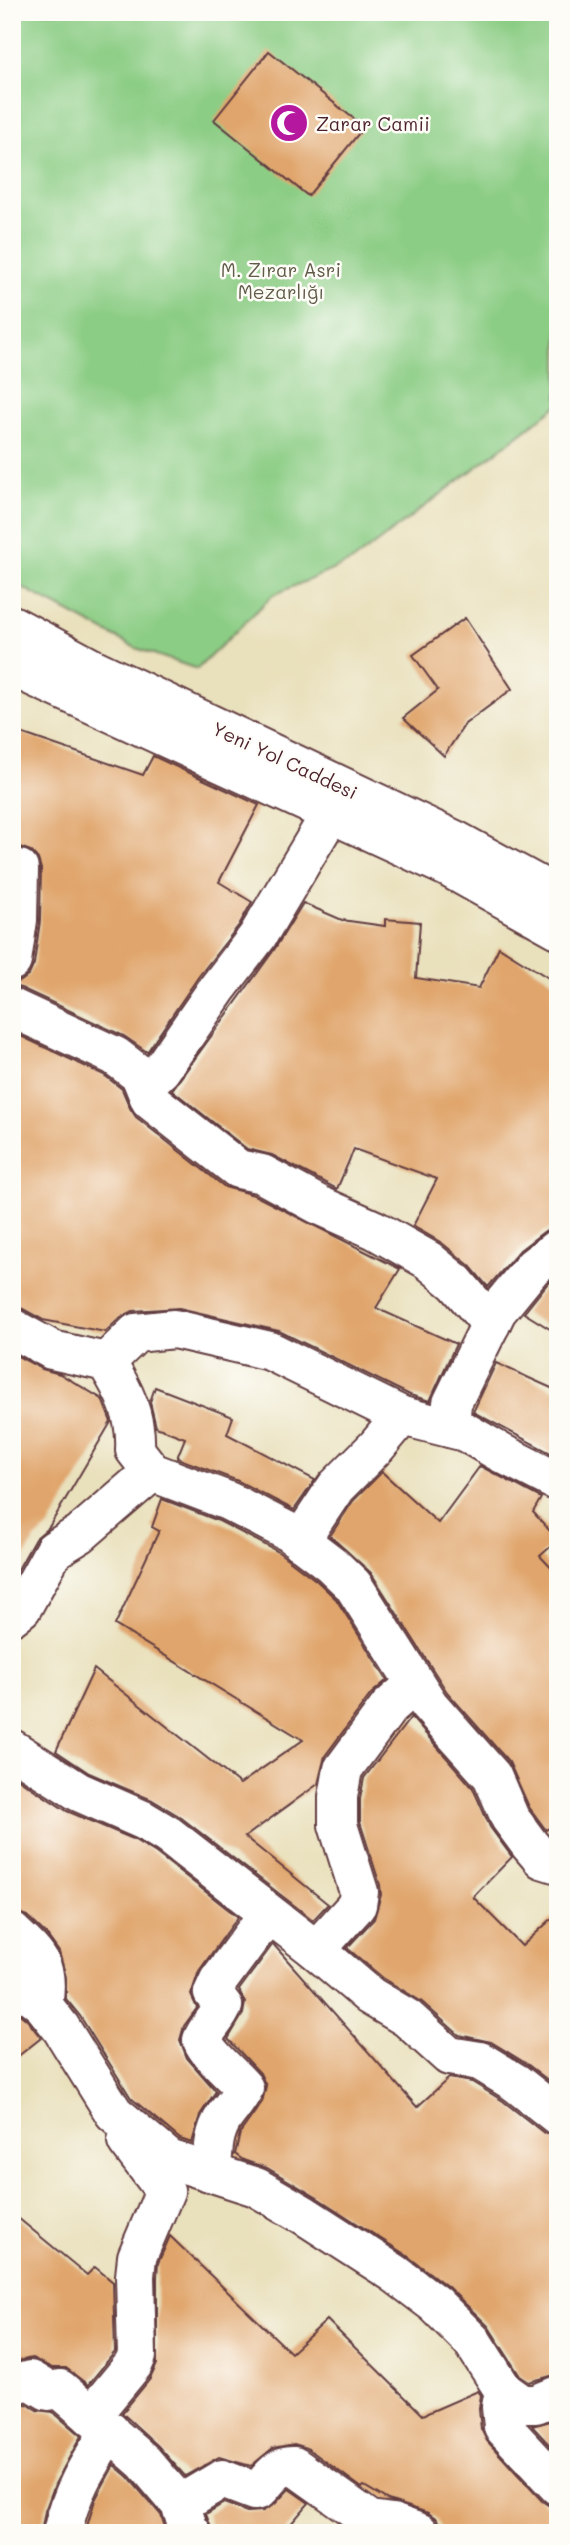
<svg xmlns="http://www.w3.org/2000/svg" width="570" height="2545" viewBox="0 0 570 2545" font-family="Mali,sans-serif">
  <style>
    .green { fill: #8ccd85; stroke: #6b7658; stroke-width: 2 }
    .building { fill: #e0a56c }
    .lines { fill: none; stroke-linecap: round; stroke-linejoin: round }
    .minor-casing { stroke: #623c41; stroke-width: 42 }
    .major-casing { stroke: #623c41; stroke-width: 42 }
    .minor { stroke: #fff; stroke-width: 38 }
    .major { stroke: #fff; stroke-width: 38 }
    .labels { text-anchor: middle; dominant-baseline: central; stroke-width: 5; stroke-linejoin: round; paint-order: stroke }
    .poi-label { font-size: 19px; fill: #4a1f2b; stroke: #fdfcf7; text-anchor: start }
    .park-label { font-size: 19px; fill: #615c4a; stroke: #fdfcf7 }
    .street-label { font-size: 19px; fill: #4a1f2b; stroke: #fdfcf7 }
  </style>
  <rect width="100%" height="100%" fill="#fdfcf7"/>
  <filter id="ink" filterUnits="userSpaceOnUse"><feTurbulence type="fractalNoise" baseFrequency=".0143" numOctaves="2"/><feDisplacementMap in="SourceGraphic" scale="14" xChannelSelector="R" yChannelSelector="G"/><feConvolveMatrix kernelMatrix="1 2 1 2 8 2 1 2 1" color-interpolation-filters="sRGB"/></filter>
  <filter id="wash" filterUnits="userSpaceOnUse"><feTurbulence type="fractalNoise" baseFrequency=".00686" numOctaves="4" result="noise"/><feDisplacementMap in="SourceGraphic" scale="28" xChannelSelector="R" yChannelSelector="G"/><feGaussianBlur stdDeviation="1.57" result="paint"/><feColorMatrix in="noise" values="0 0 0 0 0 0 0 0 0 0 0 0 0 0 0 0 0 1.4 0 .05"/><feComposite in="paint" operator="in"/></filter>
  <g filter="url(#wash)">
    <rect width="100%" height="100%" fill="#e9e0bc"/>
    <!-- green -->
    <path class="green" d="M12 12H558V405L353 561 273 595 197 669 136 648 12 582Z"/>
    <g id="blocks">
      <!-- building -->
      <g class="building">
        <path d="M269 51 364 127 308 196 214 120Z"/>
        <path d="M465 618 512 689 465 724 444 756 403 718 438 690 413 655Z"/>
        <path d="M12 730 143 775 153 756 259 805 219 882 252 902 239 925 199 976 147 1052 124 1036 21 988 12 986V982L21 981 29 975 34 964 40 921 41 869 38 859 31 851 20 847 12 849Z"/>
        <path d="M303 903 342 920 385 926V919L420 922 416 978 479 988 499 947 558 984V1227L545 1231 520 1250 488 1287 470 1266 442 1243 413 1226 437 1179 354 1149 337 1189 272 1155 247 1149 172 1090 274 950Z"/>
        <path d="M12 1032 104 1075 122 1089 130 1108 136 1117 225 1187 254 1195 400 1269 376 1308 456 1344 430 1401 410 1395 279 1331 179 1308 133 1311 121 1317 105 1332 43 1320 23 1309 12 1306Z"/>
        <path d="M558 1276V1334L524 1313 548 1283Z"/>
        <path d="M12 1353 42 1369 60 1374 102 1399 111 1422 49 1527 35 1539 12 1580Z"/>
        <path d="M496 1363 558 1391V1457L473 1412Z"/>
        <path d="M155 1387 233 1417 227 1434 315 1480 294 1510 238 1481 177 1458 185 1438 156 1427 150 1402Z"/>
        <path d="M480 1466 541 1498 533 1512 558 1540 540 1556 558 1575V1822L546 1830 529 1807 509 1762 447 1692 371 1573 330 1536 353 1501 382 1472 438 1523Z"/>
        <path d="M162 1499 219 1521 277 1551 317 1581 336 1599 387 1680 371 1694 325 1756 318 1784 245 1837 328 1904 313 1920 179 1816 152 1800 89 1773 56 1751 94 1669 240 1784 303 1740 115 1625 159 1531 152 1527Z"/>
        <path d="M411 1717 473 1788 490 1827 512 1857 473 1897 522 1946 558 1913V2088L527 2064 491 2042 459 2035 422 2002 383 1978 347 1948 374 1919 381 1895 380 1885 360 1822V1799L364 1778Z"/>
        <path d="M12 1775 67 1811 133 1839 156 1853 238 1917 199 1971 191 1995 197 2008 184 2026 180 2040 187 2058 216 2091 200 2115 192 2143 180 2139 131 2098 80 2016 66 1999V1977L59 1952 46 1934 27 1916 12 1911Z"/>
        <path d="M273 1944 417 2107 449 2078 472 2082 503 2101 544 2133 558 2137V2374L529 2382 520 2376 488 2326 448 2287 406 2255 316 2197 267 2168 243 2160 235 2154 240 2133 262 2102 266 2086 260 2073 228 2039 243 2014 245 2003 239 1990Z"/>
        <path d="M12 2008 27 2020 41 2038 12 2061Z"/>
        <path d="M12 2213 87 2275 95 2267 113 2282 115 2352 88 2385 66 2368H52L32 2358 12 2362Z"/>
        <path d="M170 2236 291 2353 327 2320 423 2415 478 2391 481 2395 479 2409 481 2429 487 2441 542 2501 551 2507H558V2533H443L437 2519 428 2513 388 2500 364 2486 362 2488 307 2448 294 2444 273 2448 251 2466 219 2457 185 2476 158 2446 122 2413 150 2379 157 2364V2277L158 2263Z"/>
        <path d="M27 2404 37 2410 53 2412 81 2436 55 2484 45 2511 41 2533H12V2406Z"/>
        <path d="M558 2419V2454L532 2426Z"/>
        <path d="M114 2465 128 2477 161 2515 167 2533H85L95 2500Z"/>
        <path d="M289 2489 309 2503 283 2533H213L206 2514 224 2503 247 2512 263 2511 275 2504Z"/>
      </g>
    </g>
  </g>
  <g filter="url(#ink)">
    <use href="#blocks" fill-opacity="0" stroke="#623c41" stroke-width="2"/>
    <g class="lines">
      <defs>
        <g id="minor">
          <path d="M12 961 18 920 19 869"/>
          <path d="M12 1008 115 1056 140 1075 150 1100 238 1169 262 1174 319 1205 375 1230 428 1260 456 1283 491 1324"/>
          <path d="M145 1085 161 1070 217 989 257 937 331 813"/>
          <path d="M12 1328 52 1350 106 1362C124 1390 137 1417 135 1450L152 1472 228 1501 289 1532 331 1564 353 1585 429 1705 492 1776 510 1818 530 1845 542 1859 558 1864"/>
          <path d="M106 1362 136 1333 174 1329 270 1351 402 1416 465 1432 501 1453 558 1482"/>
          <path d="M450 1428 452 1403 497 1311 533 1267 558 1248"/>
          <path d="M300 1541 336 1487 377 1446 402 1416"/>
          <path d="M12 1616 22 1608 54 1550 80 1534 152 1472"/>
          <path d="M12 1749 79 1792 143 1820 168 1835 316 1950 370 1996 407 2018 449 2056 480 2061 516 2083 558 2116"/>
          <path d="M12 1932C39 1957 50 1966 43 2005"/>
          <path d="M316 1950 357 1905 359 1892 338 1825V1797L343 1769 389 1707 415 1684"/>
          <path d="M12 1984 23 1989 43 2005 61 2028 114 2113 169 2159 256 2187 304 2215 394 2273 435 2304 472 2341 504 2391 522 2404H536L558 2395"/>
          <path d="M212 2172C213 2153 213 2133 224 2117 231 2107 239 2099 244 2088 232 2074 208 2055 202 2040 207 2027 218 2019 223 2006L213 1993 219 1980 268 1914"/>
          <path d="M12 2385 30 2380 48 2391 60 2389 144 2462 180 2504 189 2530 192 2533"/>
          <path d="M504 2391 501 2407 503 2427 558 2486"/>
          <path d="M91 2416 133 2365 137 2356 135 2276 137 2257 165 2191 127 2141"/>
          <path d="M180 2504 222 2479 254 2491 259 2490C270 2478 277 2465 294 2466L370 2520 392 2523 420 2533"/>
          <path d="M62 2533C71 2491 87 2467 110 2431"/>
        </g>
        <g id="major">
          <path d="M12 625 90 667 457 841 558 896"/>
          <path d="M12 667 447 867 558 929"/>
        </g>
      </defs>
      <!-- minor casing -->
      <use href="#minor" class="minor-casing"/>
      <!-- major casing -->
      <use href="#major" class="major-casing"/>
      <!-- minor -->
      <use href="#minor" class="minor"/>
      <!-- major -->
      <use href="#major" class="major"/>
    </g>
  </g>
  <!-- icons -->
  <defs>
    <symbol id="mosque-disc" viewBox="-11 -11 22 22"><circle r="9.5" fill="#b5179e" stroke="#fdfcf7"/><path d="M3.5-4.9A6 6 0 1 0 3.5 4.9A5 5 0 1 1 3.5-4.9Z" fill="#fff"/></symbol>
  </defs>
  <g fill-rule="evenodd">
    <use href="#mosque-disc" x="267" y="101" width="44" height="44"/>
  </g>
  <g class="labels">
    <!-- poi labels -->
    <g class="poi-label">
      <text x="316" y="123">Zarar Camii</text>
    </g>
    <!-- park labels -->
    <g class="park-label">
      <text x="281" y="269">M. Zırar Asri<tspan x="281" dy="22">Mezarlığı</tspan></text>
    </g>
    <!-- street labels -->
    <g class="street-label">
      <text transform="translate(285 760) rotate(25)">Yeni Yol Caddesi</text>
    </g>
  </g>
  <!-- margin -->
  <rect width="570" height="2545" fill="none" stroke="#fdfcf7" stroke-width="42"/>
</svg>
